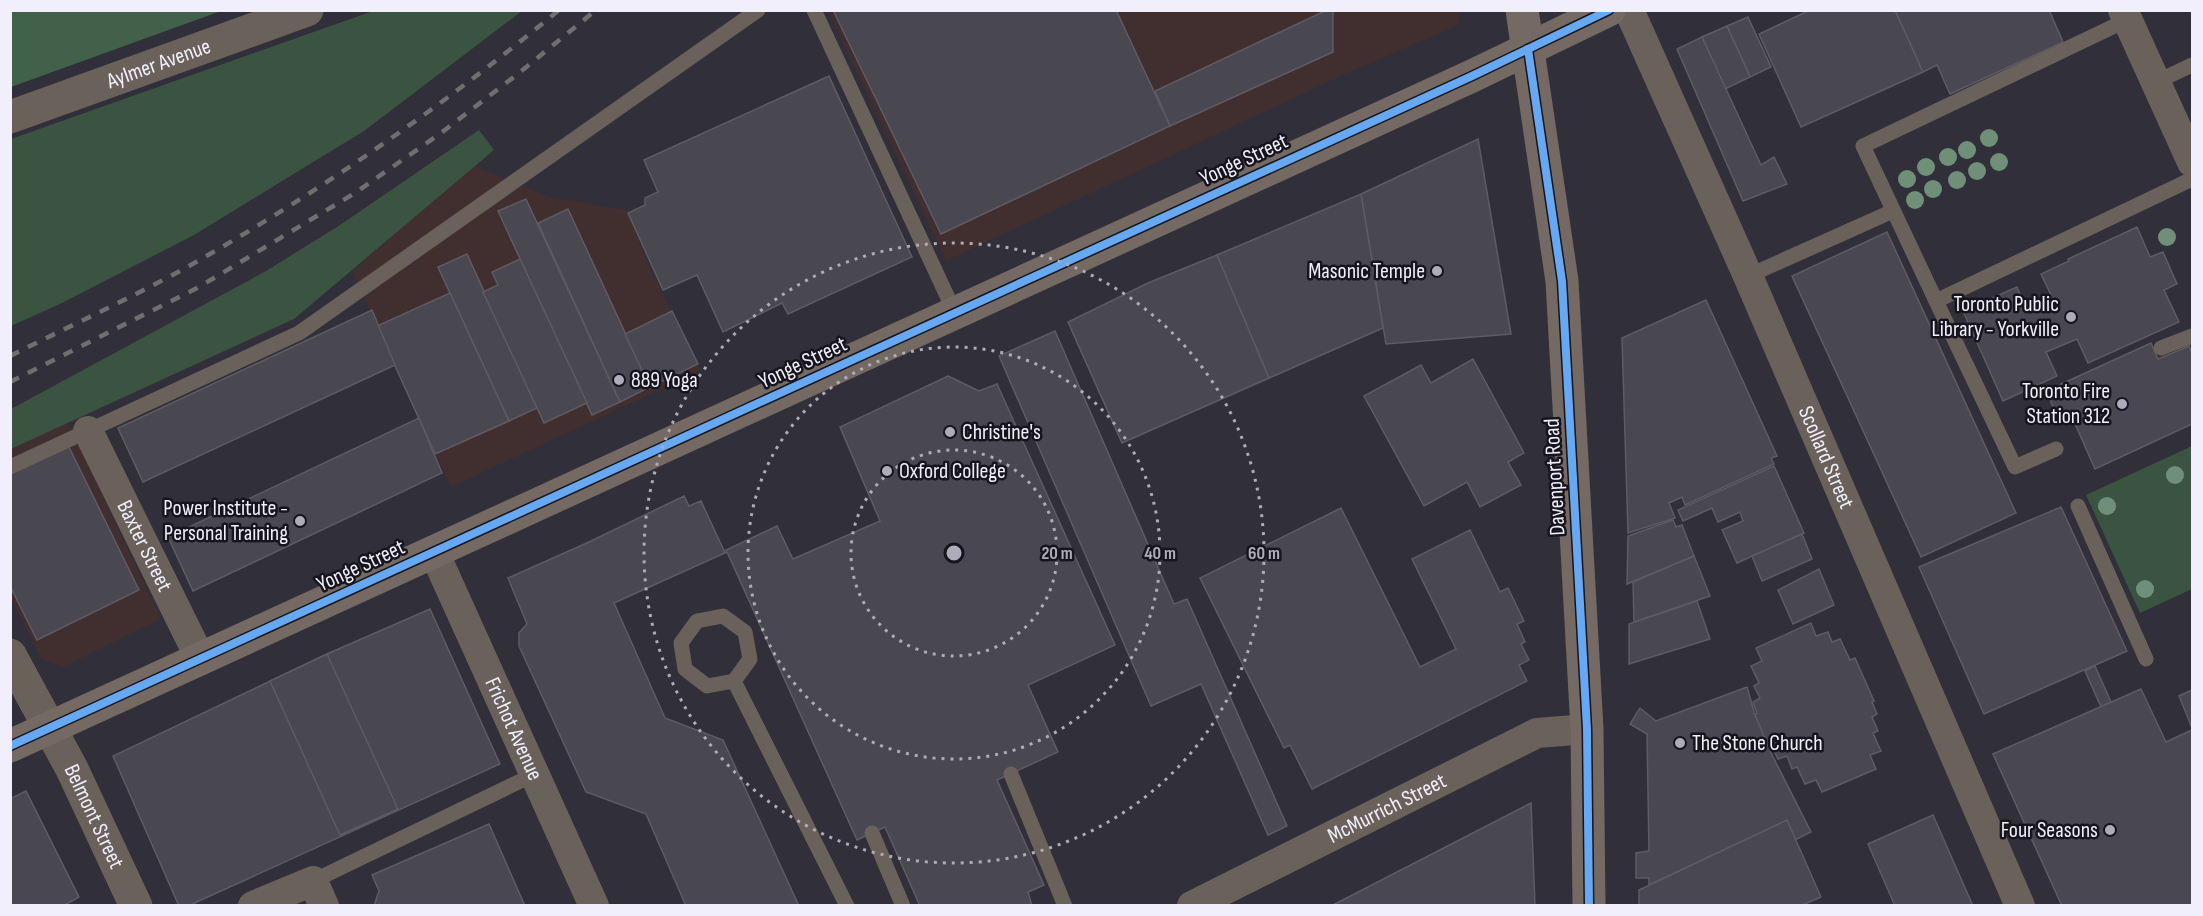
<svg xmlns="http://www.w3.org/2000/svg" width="2203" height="916" viewBox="0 0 2203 916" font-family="'Sofia Sans Condensed',sans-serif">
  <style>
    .commercial { fill: #412f30 }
    .green { fill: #3b5341 }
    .forest { fill: #42614a }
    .building { fill: #494750; stroke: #5e5b64; stroke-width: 1.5 }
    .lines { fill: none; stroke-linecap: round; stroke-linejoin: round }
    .service { stroke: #69615a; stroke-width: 15 }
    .minor { stroke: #69615a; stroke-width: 30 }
    .tertiary { stroke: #69615a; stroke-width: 33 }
    .primary { stroke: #746a63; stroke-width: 33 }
    .rail { stroke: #726d6e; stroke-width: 4.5; stroke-dasharray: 10 10; stroke-linecap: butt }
    .cycleway-casing { stroke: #16151d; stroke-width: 11 }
    .cycleway { stroke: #66a8f1; stroke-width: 8 }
    .tree { fill: #6f8f79 }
    .ring { fill: none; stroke: #aeacb8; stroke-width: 3; stroke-dasharray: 3 6 }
    .poi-dot { fill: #aeacb8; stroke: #16151d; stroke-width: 2 }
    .labels { text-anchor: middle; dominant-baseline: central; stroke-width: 5; stroke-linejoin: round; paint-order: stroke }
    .street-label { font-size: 22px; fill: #f1effc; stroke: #16151d }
    .poi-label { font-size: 22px; fill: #f1effc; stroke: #16151d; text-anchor: end }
    .centre { fill: #aeacb8; stroke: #16151d; stroke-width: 3 }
    .ring-label { font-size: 18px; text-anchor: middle; font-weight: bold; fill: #aeacb8; stroke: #16151d; stroke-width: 5; stroke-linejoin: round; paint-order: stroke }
  </style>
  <rect width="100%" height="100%" fill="#312f3a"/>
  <!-- commercial -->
  <g class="commercial">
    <path d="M828 11H1460L1459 25 1343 75 946 261Z"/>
    <path d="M474 166 550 197 627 210 646 259 700 371 451 487 352 271Z"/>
    <path d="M68 423 161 619 63 667 41 659 11 597V449Z"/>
  </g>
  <!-- green -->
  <g class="green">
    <path d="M373 11H522L364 131 194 235 62 303 11 326V139Z"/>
    <path d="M479 130 494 150 294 319 11 449V409L266 271 340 225Z"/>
    <path d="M2192 446V589L2140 613 2086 495Z"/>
  </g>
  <!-- forest -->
  <path class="forest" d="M11 10H221V11L11 87Z"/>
  <!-- building -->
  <g class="building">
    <path d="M833 10H1116L1170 126 941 234Z"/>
    <path d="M1327 10H1333V52L1170 126 1155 91Z"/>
    <path d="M1810 10H1895L1923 72 1801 127 1759 34Z"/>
    <path d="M1895 10H2049L2063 42 1950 94 1937 65 1923 72Z"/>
    <path d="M1748 17 1771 67 1750 77 1727 26Z"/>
    <path d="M1727 26 1750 77 1725 89 1702 37Z"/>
    <path d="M1702 37 1761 165 1774 157 1787 184 1743 201 1677 49Z"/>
    <path d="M829 76 912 257 788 314 782 303 723 332 697 275 663 290 628 213 645 205V198L658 192 644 160Z"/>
    <path d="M1478 139 1511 334 1386 344 1361 194Z"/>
    <path d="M1361 194 1383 328 1269 378 1217 255Z"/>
    <path d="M526 199 620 402 592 415 498 211Z"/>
    <path d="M568 209 650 387 620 402 538 223Z"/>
    <path d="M2137 227 2150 257 2163 252 2177 284 2164 290 2179 322 2088 363 2077 339 2046 352 2057 376 2003 401 1963 311 2017 287 2025 307 2051 295 2041 274 2069 261 2068 259Z"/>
    <path d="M1887 232 2016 513 1921 557 1792 276Z"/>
    <path d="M467 254 537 408 509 421 438 267Z"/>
    <path d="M1217 255 1269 378 1122 443 1068 322 1148 283Z"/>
    <path d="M520 259 587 403 544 423 483 292 498 285 492 272Z"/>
    <path d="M450 293 509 421 435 454 377 326Z"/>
    <path d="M1706 300 1777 456 1771 458 1774 464 1685 505 1682 497 1669 503 1675 518 1628 533 1622 338Z"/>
    <path d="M372 310 395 365 143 482 118 428Z"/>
    <path d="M672 311 698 364 650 387 625 334Z"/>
    <path d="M1055 331 1174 604 1187 599 1287 826 1268 835 1201 684 1151 706 999 356Z"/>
    <path d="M2151 343 2158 359 2189 346 2192 354V424L2095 469 2072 417 2060 423 2046 391Z"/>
    <path d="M1473 359 1524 453 1508 462 1521 485 1480 507 1467 482 1424 506 1364 396 1421 365 1431 383Z"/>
    <path d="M948 376 979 391 997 384 1115 645 1028 685 1058 752 997 780 1044 885 1028 892 1032 906H920L885 827 857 840 727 552 725 553 724 551 777 526 793 559 880 521 840 427Z"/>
    <path d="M419 418 442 473 193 591 168 537Z"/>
    <path d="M68 445 139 590 37 640 10 586V473Z"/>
    <path d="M1774 466 1804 533 1737 563 1722 530 1743 521 1740 512 1718 522 1712 508 1683 521 1678 510Z"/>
    <path d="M684 496 689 506 701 501 725 553 614 603 665 718 723 740 799 906H686L646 814 586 792 519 646V633L527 624 508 578 589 542Z"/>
    <path d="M2061 507 2127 651 1984 714 1919 567Z"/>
    <path d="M1341 508 1420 667 1456 649 1412 559 1470 530 1500 592 1508 588 1524 621 1517 624 1525 642 1521 644 1529 660 1519 665 1527 681 1312 789 1290 745 1284 748 1200 578Z"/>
    <path d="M1673 520 1676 527 1682 525 1694 556 1627 584 1628 536Z"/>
    <path d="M1802 534 1812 559 1762 581 1752 556Z"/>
    <path d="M1694 556 1710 596 1634 622 1633 582Z"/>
    <path d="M1819 569 1834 605 1793 624 1778 590Z"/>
    <path d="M1697 601 1710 639 1629 664V624Z"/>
    <path d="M430 609 500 764 188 906H179L113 756 327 654Z"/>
    <path d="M1811 623 1816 636 1828 632 1832 642 1840 639 1850 660 1855 658 1874 701 1872 702 1877 714 1872 717 1878 731 1873 733 1881 751 1870 755 1876 769 1822 792 1816 780 1805 784 1797 767 1792 769 1787 756 1778 759 1773 748 1769 749 1755 715 1757 713 1753 702 1760 698 1754 686 1759 683 1751 666 1762 661 1756 648Z"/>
    <path d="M327 654 398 809 340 835 270 681Z"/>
    <path d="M2095 666 2111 702 2101 707 2085 671Z"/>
    <path d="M1747 687 1755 715 1769 749 1811 832 1795 840 1787 820 1649 885V878H1636V853L1649 851 1647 734 1630 724 1640 708 1656 721Z"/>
    <path d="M2141 689 2166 742 2192 730V906H2062L1993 754Z"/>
    <path d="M2192 690V728L2179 696Z"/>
    <path d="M26 791 79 897 63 906H10V799Z"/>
    <path d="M1531 803 1535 906H1331Z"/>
    <path d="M1933 815 1973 906H1895L1868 844Z"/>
    <path d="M1787 820 1821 897 1800 906H1639V890Z"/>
    <path d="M489 824 525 906H374L379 891 372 875Z"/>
  </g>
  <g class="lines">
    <!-- service -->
    <g class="service">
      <path d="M814 10 955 313"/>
      <path d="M2127 20 1863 146 1936 301 2192 179"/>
      <path d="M2156 82 2192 65"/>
      <path d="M1748 276 1893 211"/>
      <path d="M1936 301 2015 467 2056 449"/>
      <path d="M2161 348 2192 336"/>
      <path d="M10 467 299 333 758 10"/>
      <path d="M2078 506 2146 659"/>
      <path d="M723 616 745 632 750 659 734 681 707 686 685 669 681 643 697 621Z"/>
      <path d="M734 681 847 906"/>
      <path d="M1011 774 1065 906"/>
      <path d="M872 833 903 906"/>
      <path d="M313 881 535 774"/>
    </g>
    <!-- minor -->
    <g class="minor">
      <path id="s1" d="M1629 10 1748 276 2020 906"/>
      <path d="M2123 10 2192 162"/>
      <path id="s2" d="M88 431 201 660"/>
      <path id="s3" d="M434 552 594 906"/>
      <path d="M253 906 313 881 324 906"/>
      <path id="s4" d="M1192 906 1537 733 1587 729"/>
    </g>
    <!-- tertiary -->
    <g class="tertiary">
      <path id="s5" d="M10 117 307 10"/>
      <path id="s6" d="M10 655 72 769 136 906"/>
    </g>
    <!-- primary -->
    <g class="primary">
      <path d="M1522 10 1562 281 1587 729 1589 906"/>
      <path d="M10 746 1472 76 1609 10"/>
    </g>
    <!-- rail -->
    <g class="rail">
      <path d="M10 356C70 326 131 298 189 266 320 192 443 106 559 10"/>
      <path d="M10 382 199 287 355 193 441 133 519 73 596 10"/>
    </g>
    <defs>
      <g id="cycleway">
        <path d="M1528 49 1562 281 1587 729 1589 906"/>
        <path d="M10 746 1472 76 1609 10"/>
      </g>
    </defs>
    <!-- cycleway casing -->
    <use href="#cycleway" class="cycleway-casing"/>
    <!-- cycleway -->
    <use href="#cycleway" class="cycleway"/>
  </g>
  <!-- trees -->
  <g class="tree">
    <circle cx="1989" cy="138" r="9"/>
    <circle cx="1967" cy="150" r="9"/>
    <circle cx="1948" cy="157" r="9"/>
    <circle cx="1999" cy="162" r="9"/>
    <circle cx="1926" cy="167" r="9"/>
    <circle cx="1977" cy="171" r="9"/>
    <circle cx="1907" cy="179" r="9"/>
    <circle cx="1957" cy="180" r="9"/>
    <circle cx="1933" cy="189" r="9"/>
    <circle cx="1915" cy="200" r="9"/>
    <circle cx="2167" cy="237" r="9"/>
    <circle cx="2175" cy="475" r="9"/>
    <circle cx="2107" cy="506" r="9"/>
    <circle cx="2145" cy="589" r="9"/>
  </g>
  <!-- distance rings -->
  <g class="ring">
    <circle cx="954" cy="553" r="103"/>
    <circle cx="954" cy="553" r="206"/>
    <circle cx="954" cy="553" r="310"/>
  </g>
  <!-- markers -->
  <g class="poi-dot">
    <circle cx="1437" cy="271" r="6"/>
    <circle cx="2071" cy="317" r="6"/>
    <circle cx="619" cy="380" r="6"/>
    <circle cx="2122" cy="404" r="6"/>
    <circle cx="950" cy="432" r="6"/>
    <circle cx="887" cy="471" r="6"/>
    <circle cx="300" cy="521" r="6"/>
    <circle cx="1680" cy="743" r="6"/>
    <circle cx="2110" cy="830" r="6"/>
  </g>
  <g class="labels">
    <!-- street labels -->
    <g class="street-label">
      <text stroke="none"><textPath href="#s5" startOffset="158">Aylmer Avenue</textPath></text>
      <text transform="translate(1244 160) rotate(-25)">Yonge Street</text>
      <text transform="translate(803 363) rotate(-25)">Yonge Street</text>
      <text stroke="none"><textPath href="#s1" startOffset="489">Scollard Street</textPath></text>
      <text transform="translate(1555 477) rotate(-93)">Davenport Road</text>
      <text stroke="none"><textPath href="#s2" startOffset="128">Baxter Street</textPath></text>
      <text transform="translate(361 566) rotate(-25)">Yonge Street</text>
      <text stroke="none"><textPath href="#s3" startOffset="194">Frichot Avenue</textPath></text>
      <text stroke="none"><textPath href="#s4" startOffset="218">McMurrich Street</textPath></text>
      <text stroke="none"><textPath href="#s6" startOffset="182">Belmont Street</textPath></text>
    </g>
    <!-- poi labels -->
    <g class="poi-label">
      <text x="1425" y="271">Masonic Temple</text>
      <text x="2059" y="304">Toronto Public<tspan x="2059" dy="25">Library - Yorkville</tspan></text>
      <text x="631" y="380" text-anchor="start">889 Yoga</text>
      <text x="2110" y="391">Toronto Fire<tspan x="2110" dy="25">Station 312</tspan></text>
      <text x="962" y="432" text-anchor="start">Christine's</text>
      <text x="899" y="471" text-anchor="start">Oxford College</text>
      <text x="288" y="508">Power Institute -<tspan x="288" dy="25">Personal Training</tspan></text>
      <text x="1692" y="743" text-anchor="start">The Stone Church</text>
      <text x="2098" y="830">Four Seasons</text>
    </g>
  </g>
  <circle cx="954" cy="553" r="9" class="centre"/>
  <g class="ring-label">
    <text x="1057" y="559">20 m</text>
    <text x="1160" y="559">40 m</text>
    <text x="1264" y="559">60 m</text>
  </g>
  <!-- border -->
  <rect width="2203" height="916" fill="none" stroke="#f1effc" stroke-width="24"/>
</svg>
